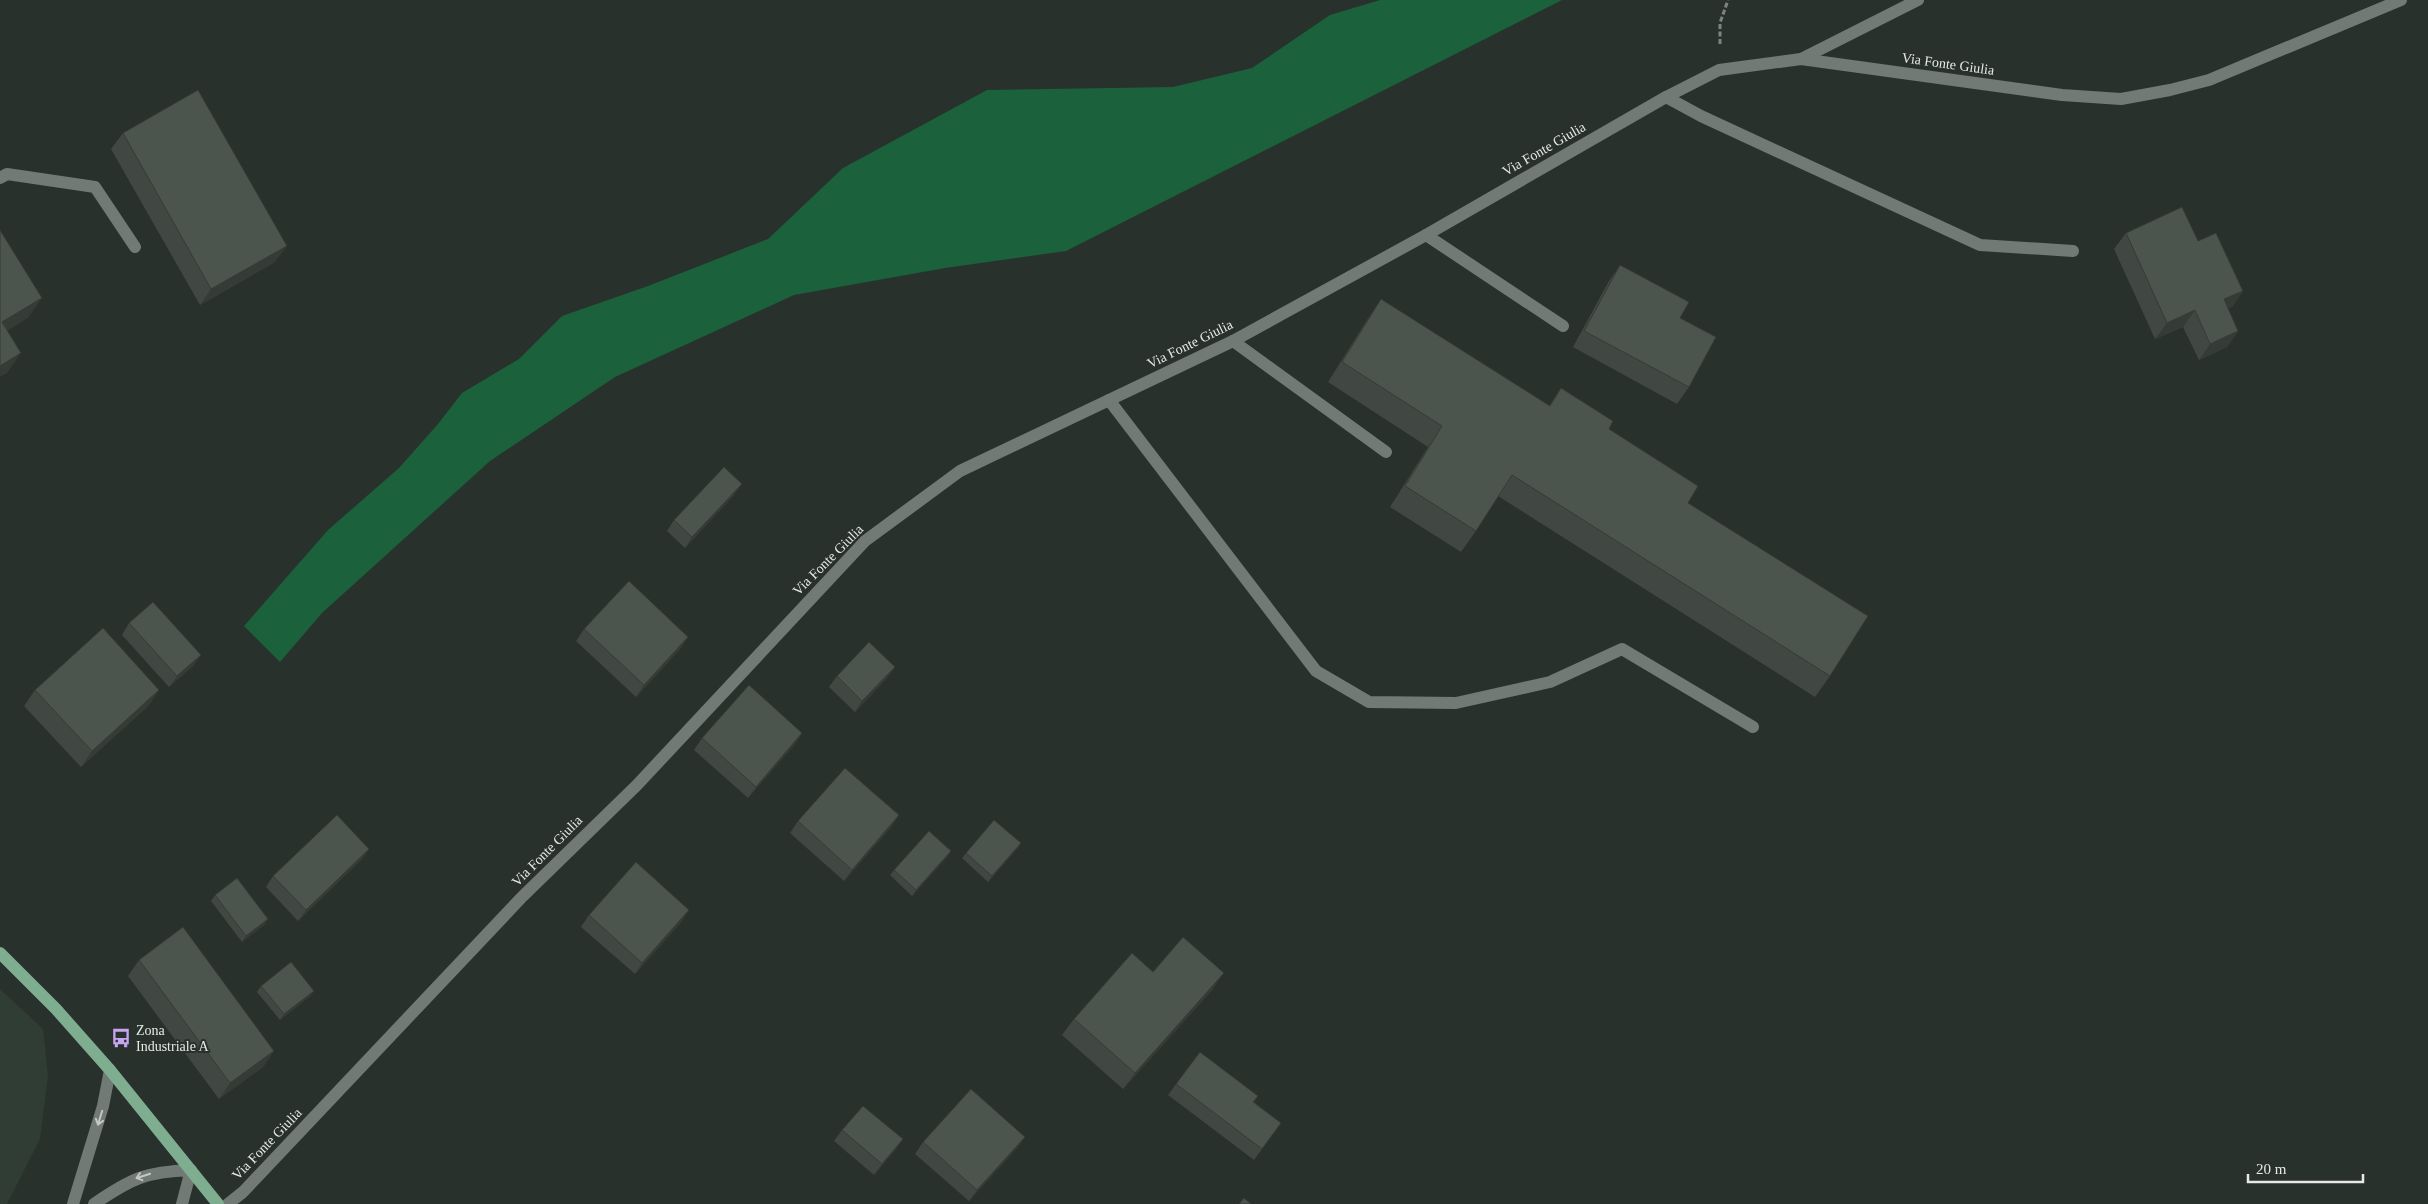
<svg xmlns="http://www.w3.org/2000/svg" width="2428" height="1204" viewBox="0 0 2428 1204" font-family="Georgia,serif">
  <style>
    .built { fill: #2f3d34 }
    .green { fill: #1b613b }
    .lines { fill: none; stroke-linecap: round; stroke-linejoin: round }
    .path { stroke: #7e8580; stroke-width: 3; stroke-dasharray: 5 2.5; stroke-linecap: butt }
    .minor { stroke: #717a74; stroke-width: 12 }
    .major { stroke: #7eae8f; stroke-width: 12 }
    .wall { fill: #414843 }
    .shaded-wall { fill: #353b37 }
    .building { fill: #4c544e; stroke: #353b37 }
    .oneway { stroke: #c2c8c4 }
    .labels { text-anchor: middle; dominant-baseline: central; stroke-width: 4; stroke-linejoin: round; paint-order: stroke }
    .street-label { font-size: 14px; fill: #e5eae6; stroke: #29312c }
    .poi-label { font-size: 14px; fill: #e5eae6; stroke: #29312c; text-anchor: start }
  </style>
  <rect width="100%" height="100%" fill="#29312c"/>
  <!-- built -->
  <path class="built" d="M0 989 43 1029 48 1076 40 1139 7 1204H0Z"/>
  <!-- green -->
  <path class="green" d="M1380 0H1562L1066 251 945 268 794 295 615 377 490 461 322 613 280 662 244 626 328 530 399 468 438 424 462 393 519 359 562 316 648 286 768 239 843 168 987 90 1173 87 1252 68 1330 15Z"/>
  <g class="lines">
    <!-- path -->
    <path class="path" d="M1720 44V23L1728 0"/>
    <!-- minor -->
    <g class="minor">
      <path d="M1801 59 1918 0"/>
      <path d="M1666 97 1701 116 1980 245 2073 251"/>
      <path d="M0 178 7 174 95 187 135 247"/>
      <path d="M1426 235 1563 326"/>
      <path d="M1233 341 1386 452"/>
      <path d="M1109 400 1316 671 1369 702 1456 703 1550 682 1622 649 1753 727"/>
      <path d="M73 1204 103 1106 110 1070"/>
      <path d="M94 1204C132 1178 145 1172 191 1170L182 1204"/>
      <path d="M228 1204 243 1192 522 897 637 785 865 541 960 471 1233 341 1426 235 1666 97 1719 70 1801 59 2062 95 2121 99 2170 90 2209 80 2401 0"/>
    </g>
    <!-- major -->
    <path class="major" d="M0 953 56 1009 110 1070 218 1204"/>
  </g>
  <!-- wall -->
  <g class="wall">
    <path d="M123 133 275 262 200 305 111 149Z"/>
    <path d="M2126 233 2198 241 2243 291 2232 307 2228 308 2238 331 2227 347 2199 360 2183 327 2155 339 2114 249Z"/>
    <path d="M1620 265 1680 318 1689 387 1677 404 1573 347 1609 281Z"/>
    <path d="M1381 299 1549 406 1561 388 1609 429 1688 503 1830 676 1815 697 1498 496 1476 531 1461 552 1390 507 1428 447 1328 382 1367 320Z"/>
    <path d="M734 495 685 548 667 531 674 520Z"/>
    <path d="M129 623 201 655 193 666 169 687 122 635Z"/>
    <path d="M584 629 688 637 680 649 636 697 576 641Z"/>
    <path d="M895 667 887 678 855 712 829 687 837 676Z"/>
    <path d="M35 690H159L148 706 81 767 24 706Z"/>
    <path d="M802 733 795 744 748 798 694 750 702 738Z"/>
    <path d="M899 815 891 827 844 881 790 833 798 821Z"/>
    <path d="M1021 843 1017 849 988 882 962 858 966 853Z"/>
    <path d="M369 849 361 860 298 921 266 887 273 876Z"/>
    <path d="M951 851 947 857 912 896 890 875 894 870Z"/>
    <path d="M215 895 268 919 264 925 242 942 211 901Z"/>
    <path d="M589 915 682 921 635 974 581 927Z"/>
    <path d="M139 960 274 1051 263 1067 219 1099 128 976Z"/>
    <path d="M1153 972 1213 989 1123 1089 1062 1035 1074 1019Z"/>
    <path d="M261 986 314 991 310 996 280 1020 257 992Z"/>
    <path d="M1176 1084 1258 1096 1254 1102 1281 1123 1254 1160 1168 1095Z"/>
    <path d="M842 1130 903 1139 895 1150 874 1175 834 1141Z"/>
    <path d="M1025 1137 1017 1148 969 1201 915 1154 923 1142Z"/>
  </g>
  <!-- shaded-wall -->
  <g class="shaded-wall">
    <path d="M287 246 275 262 200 305 211 289Z"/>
    <path d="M2243 291 2232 307 2213 315 2224 299Z"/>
    <path d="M42 298 28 318 0 335 2 322Z"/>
    <path d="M2195 310 2183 327 2155 339 2167 323Z"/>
    <path d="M2238 331 2227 347 2199 360 2210 344Z"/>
    <path d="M21 353 7 373 0 377V366Z"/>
    <path d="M742 484 734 495 685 548 692 537Z"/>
    <path d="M688 637 680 649 636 697 644 685Z"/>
    <path d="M201 655 193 666 169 687 177 676Z"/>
    <path d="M895 667 887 678 855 712 862 701Z"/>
    <path d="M159 690 148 706 81 767 92 751Z"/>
    <path d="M802 733 795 744 748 798 756 787Z"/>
    <path d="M899 815 891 827 844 881 852 870Z"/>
    <path d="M1021 843 1017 849 988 882 992 876Z"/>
    <path d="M369 849 361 860 298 921 306 910Z"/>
    <path d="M951 851 947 857 912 896 916 890Z"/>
    <path d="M689 910 682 921 635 974 642 963Z"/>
    <path d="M268 919 264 925 242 942 246 936Z"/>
    <path d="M1224 973 1213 989 1123 1089 1135 1073Z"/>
    <path d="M314 991 310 996 280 1020 284 1014Z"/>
    <path d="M274 1051 263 1067 219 1099 230 1083Z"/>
    <path d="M1025 1137 1017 1148 969 1201 977 1190Z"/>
    <path d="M903 1139 895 1150 874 1175 882 1164Z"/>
  </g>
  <!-- building -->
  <g class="building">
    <path d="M198 90 287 246 211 289 123 133Z"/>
    <path d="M2182 207 2198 241 2216 233 2243 291 2224 299 2238 331 2210 344 2195 310 2167 323 2126 233Z"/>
    <path d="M0 230 42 298 2 322 21 353 0 366Z"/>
    <path d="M1620 265 1689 302 1680 318 1716 337 1689 387 1584 331Z"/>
    <path d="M1381 299 1550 406 1561 388 1613 421 1609 429 1698 486 1688 503 1868 616 1830 676 1512 475 1476 531 1405 486 1442 426 1342 362Z"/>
    <path d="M724 467 742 484 692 537 674 520Z"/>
    <path d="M629 581 688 637 644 685 584 629Z"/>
    <path d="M153 602 201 655 177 676 129 623Z"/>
    <path d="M103 628 159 690 92 751 35 690Z"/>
    <path d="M869 642 895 667 862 701 837 676Z"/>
    <path d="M749 685 802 733 756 787 702 738Z"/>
    <path d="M845 768 899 815 852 870 798 821Z"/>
    <path d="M337 815 369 849 306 910 273 876Z"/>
    <path d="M994 820 1021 843 992 876 966 853Z"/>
    <path d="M929 831 951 851 916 890 894 870Z"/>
    <path d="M636 862 689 910 642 963 589 915Z"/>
    <path d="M237 878 268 919 246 936 215 895Z"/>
    <path d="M183 927 274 1051 230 1083 139 960Z"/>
    <path d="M1183 937 1224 973 1135 1073 1074 1019 1132 953 1153 972Z"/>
    <path d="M291 962 314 991 284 1014 261 986Z"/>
    <path d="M1200 1052 1258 1096 1253 1102 1281 1123 1262 1149 1176 1084Z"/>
    <path d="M971 1089 1025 1137 977 1190 923 1142Z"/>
    <path d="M863 1106 903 1139 882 1164 842 1130Z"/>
    <path d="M1244 1198 1251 1204H1239Z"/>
  </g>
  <!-- one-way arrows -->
  <defs><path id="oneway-shaft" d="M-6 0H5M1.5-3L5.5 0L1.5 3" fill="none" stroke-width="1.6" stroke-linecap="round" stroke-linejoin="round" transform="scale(1.25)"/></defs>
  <g class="oneway">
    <use href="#oneway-shaft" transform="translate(100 1118) rotate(107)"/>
    <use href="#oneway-shaft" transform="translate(143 1176) rotate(162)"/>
  </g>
  <!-- icons -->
  <defs>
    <symbol id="bus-bare" viewBox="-9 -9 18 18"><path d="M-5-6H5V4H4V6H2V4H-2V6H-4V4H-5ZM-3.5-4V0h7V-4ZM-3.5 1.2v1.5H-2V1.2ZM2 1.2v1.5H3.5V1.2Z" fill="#c8a6ef" stroke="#29312c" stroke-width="2.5" paint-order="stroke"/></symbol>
  </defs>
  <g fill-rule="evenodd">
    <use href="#bus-bare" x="107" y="1024" width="28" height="28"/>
  </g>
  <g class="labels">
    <!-- street labels -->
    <g class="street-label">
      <text transform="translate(1948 64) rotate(8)">Via Fonte Giulia</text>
      <text transform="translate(1544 149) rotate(-30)">Via Fonte Giulia</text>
      <text transform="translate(1190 344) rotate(-26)">Via Fonte Giulia</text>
      <text transform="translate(828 560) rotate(-45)">Via Fonte Giulia</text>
      <text transform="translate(547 851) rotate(-45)">Via Fonte Giulia</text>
      <text transform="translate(267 1144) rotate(-46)">Via Fonte Giulia</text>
    </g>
    <!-- poi labels -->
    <g class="poi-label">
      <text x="136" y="1030">Zona<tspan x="136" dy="16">Industriale A</tspan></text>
    </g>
  </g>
  <!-- scale -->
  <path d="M2248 1174v8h115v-8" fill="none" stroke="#e5eae6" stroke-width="2.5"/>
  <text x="2256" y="1174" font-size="15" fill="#e5eae6" stroke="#29312c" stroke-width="4" paint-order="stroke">20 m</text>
</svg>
